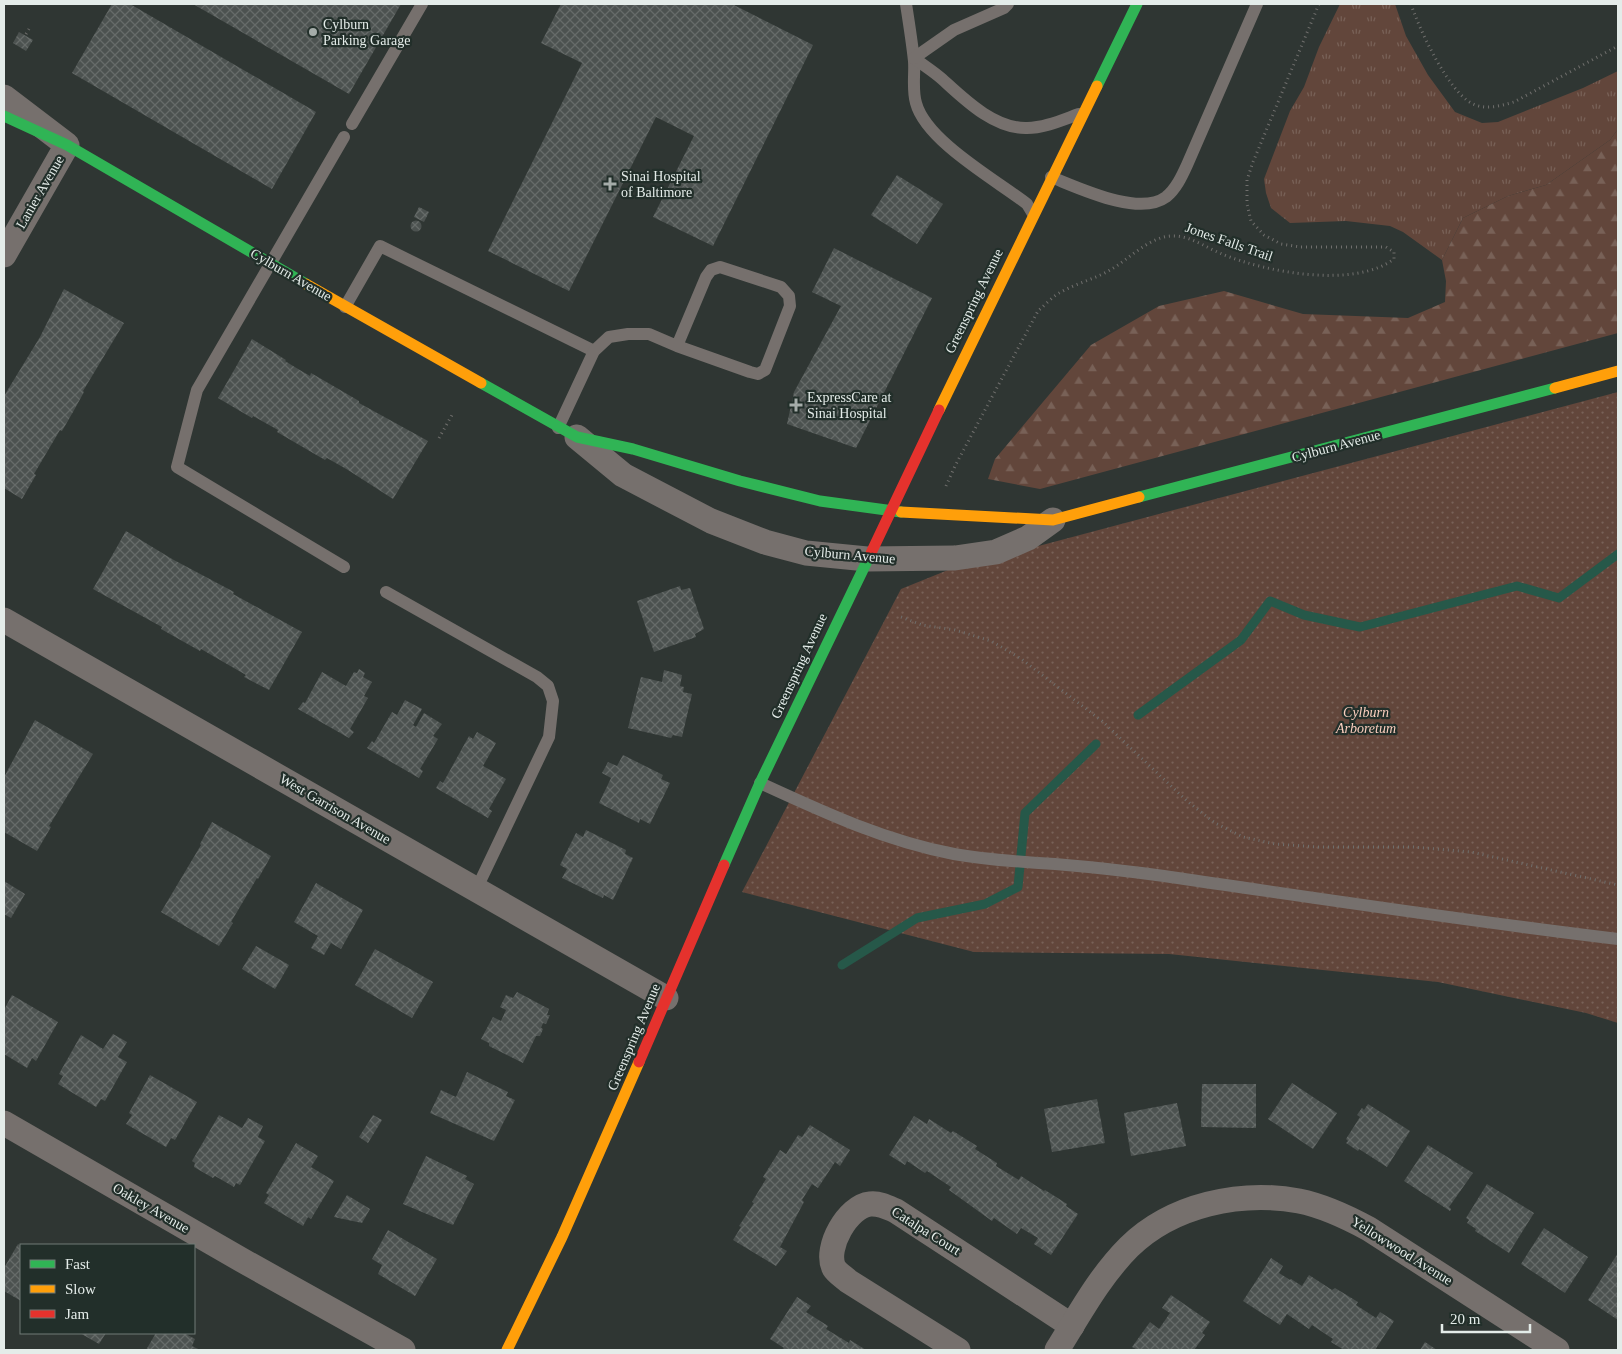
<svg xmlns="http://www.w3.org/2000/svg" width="1622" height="1354" viewBox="0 0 1622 1354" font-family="'Times New Roman',serif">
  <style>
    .grass { fill: url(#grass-tufts) }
    .forest { fill: url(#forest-firs) }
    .garden { fill: url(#garden-dots) }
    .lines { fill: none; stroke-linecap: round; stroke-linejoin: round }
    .stream { stroke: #265849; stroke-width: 9 }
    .building { fill: url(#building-cross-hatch) }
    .path { stroke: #706f6d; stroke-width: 3; stroke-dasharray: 1 4; stroke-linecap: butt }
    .lane { stroke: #76706d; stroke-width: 12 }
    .street { stroke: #76706d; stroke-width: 25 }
    .fast { stroke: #30b455; stroke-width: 11 }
    .slow { stroke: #ff9f0a; stroke-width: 11 }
    .jam { stroke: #e5322d; stroke-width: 11 }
    .poi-dot { fill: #a5aca9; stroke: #222f2a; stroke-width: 2 }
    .labels { text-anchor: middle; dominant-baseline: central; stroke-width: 4.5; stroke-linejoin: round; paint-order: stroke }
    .poi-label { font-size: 14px; fill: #e4ece9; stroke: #222f2a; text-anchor: start }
    .street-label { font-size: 14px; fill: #e4ece9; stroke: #222f2a }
    .park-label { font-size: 14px; font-style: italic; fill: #fccfbf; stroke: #222f2a }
  </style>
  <defs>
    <pattern id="grass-tufts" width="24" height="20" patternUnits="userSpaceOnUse" patternTransform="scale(1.25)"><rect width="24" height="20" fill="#62463b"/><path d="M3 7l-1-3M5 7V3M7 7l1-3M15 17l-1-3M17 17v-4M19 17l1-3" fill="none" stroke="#786157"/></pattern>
    <pattern id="forest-firs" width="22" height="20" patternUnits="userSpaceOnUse" patternTransform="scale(1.25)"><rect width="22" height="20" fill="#62463b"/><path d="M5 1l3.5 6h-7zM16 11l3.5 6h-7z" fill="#786157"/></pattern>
    <pattern id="garden-dots" width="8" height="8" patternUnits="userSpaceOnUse" patternTransform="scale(1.25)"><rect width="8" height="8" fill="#62463b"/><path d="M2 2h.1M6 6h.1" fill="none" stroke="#786157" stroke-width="1.8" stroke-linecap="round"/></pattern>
    <pattern id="building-cross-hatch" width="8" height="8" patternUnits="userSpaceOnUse" patternTransform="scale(1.25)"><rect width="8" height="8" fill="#4c5250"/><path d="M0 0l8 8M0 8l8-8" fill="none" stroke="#666b69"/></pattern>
  </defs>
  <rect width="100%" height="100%" fill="#2f3633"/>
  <!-- grass -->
  <path class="grass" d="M1340 4H1395L1406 36 1428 75 1455 112 1482 123 1498 122 1583 88 1618 71V129L1610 140 1546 185 1508 196 1463 218 1442 260 1403 232 1390 226 1346 221 1290 223 1271 208 1266 193 1264 179 1290 111 1304 87 1319 47Z"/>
  <!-- forest -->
  <path class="forest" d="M1618 129V333L1040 489 988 479 995 459 1091 345 1159 306 1224 291 1303 314 1408 318 1445 302 1446 281 1442 260 1463 218 1508 196 1546 185 1610 140Z"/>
  <!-- garden -->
  <path class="garden" d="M1618 392V1023L1586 1013 1438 982 1169 954 974 952 742 892 901 589 948 570Z"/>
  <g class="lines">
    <!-- stream -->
    <g class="stream">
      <path d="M1138 715 1241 640 1270 601 1304 615 1360 627 1517 586 1559 598 1618 554"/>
      <path d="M842 965 917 918 985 904 1018 887 1025 813 1096 744"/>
    </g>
  </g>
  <!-- building -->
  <g class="building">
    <path d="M112 4H130L316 112 272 189 72 73Z"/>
    <path d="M193 4H401L349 94Z"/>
    <path d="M561 4H732L813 45 713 246 653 217 694 136 656 117 569 291 488 251 582 63 541 43Z"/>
    <path d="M19 32 33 40 26 51 13 43Z"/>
    <path d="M897 175 943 204 917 244 871 215Z"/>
    <path d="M419 207 429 212 424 222 414 217Z"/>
    <circle cx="416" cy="226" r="5.5"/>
    <path d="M834 248 932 298 856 448 787 424 794 392 841 306 812 292Z"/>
    <path d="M64 289 124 323 83 391 84 392 73 412 62 431 60 430 34 474 36 475 22 499 4 488V400L5 398 4 396 40 337Z"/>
    <path d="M252 339 286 360 285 361 298 369 310 376 311 373 359 401V403L428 441 393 499 348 470 327 458 325 460 277 432 278 430 253 416 252 418 218 398Z"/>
    <path d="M126 531 172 559 234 592 233 594 302 632 269 690 244 677 246 675 201 649 200 651 161 629 162 627 93 589Z"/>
    <path d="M680 586 681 590 690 588 704 629 695 634 696 637 654 652 637 601Z"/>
    <path d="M359 669 365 673 363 677 372 682 364 696 368 698 350 729 354 732 349 738 298 709 303 702 305 703 322 672 346 686 354 672 357 673Z"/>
    <path d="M664 670 682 675 680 686 684 687 683 692 692 694 682 737 673 735 671 738 628 728 641 677 662 682Z"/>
    <path d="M405 700 422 709 413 725 416 727 424 713 442 724 433 736 438 739 420 769 423 771 419 778 367 748 372 741 374 743 392 712 397 715Z"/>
    <path d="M35 720 93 754 49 826 51 827 37 851 4 832V777Z"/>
    <path d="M477 732 496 743 483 766 506 779 489 809 492 811 488 818 436 788 440 781 443 783 469 736 473 739Z"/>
    <path d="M623 755 663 775 661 779 670 783 650 824 640 819 639 823 599 803 611 778 602 773 608 762 617 766Z"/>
    <path d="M212 822 271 856 258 879 257 878 231 922 233 923 219 946 161 912 201 845 200 844Z"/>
    <path d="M586 830 626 850 625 854 633 858 613 900 604 895 603 898 562 878 567 869 560 865 576 833 583 837Z"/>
    <path d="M4 881 25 894 11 918 4 914Z"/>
    <path d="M316 883 363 910 341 949 331 943 324 955 311 948 318 936 294 922Z"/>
    <path d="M256 946 289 965 275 989 242 969Z"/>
    <path d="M375 949 433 982 412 1018 355 985Z"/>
    <path d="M517 992 549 1009 547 1015H550L546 1024 543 1023 541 1028 543 1029 540 1036H536L523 1063 489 1046V1043L481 1039 493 1017 501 1021 506 1010 500 1007 506 995 513 998Z"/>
    <path d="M12 995 58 1022 36 1061 32 1058 27 1068 4 1054V1010Z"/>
    <path d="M113 1034 127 1042 118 1057 127 1062 105 1101 101 1099 96 1107 58 1084 63 1076 59 1074 81 1035 103 1049Z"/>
    <path d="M467 1072 508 1092 506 1096 515 1100 494 1141 430 1113 441 1090 456 1097Z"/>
    <path d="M150 1075 197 1102 175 1140 171 1138 166 1147 126 1124 132 1115 129 1113Z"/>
    <path d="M1292 1083 1337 1113 1313 1149 1268 1119Z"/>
    <path d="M1202 1084H1256V1128L1201 1127Z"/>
    <path d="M1097 1099 1105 1143 1052 1152 1044 1109Z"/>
    <path d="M1177 1103 1186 1146 1131 1156 1124 1113Z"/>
    <path d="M1368 1104 1410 1131 1387 1167 1359 1149 1358 1151 1346 1143 1348 1141 1346 1139 1360 1117 1357 1115 1362 1108 1364 1110Z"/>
    <path d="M219 1115 242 1128 248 1118 263 1126 258 1137 265 1141 240 1185 236 1183 234 1187 215 1176 213 1178 194 1167 195 1163 192 1161Z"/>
    <path d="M373 1115 382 1120 368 1143 359 1137Z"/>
    <path d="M914 1116 927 1124 929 1119 951 1133 953 1131 977 1146 975 1149 997 1163 996 1166 1019 1180 1021 1176 1044 1191 1045 1190 1067 1204 1066 1206 1078 1214 1051 1255 1034 1244 1038 1238 1021 1228 1017 1234 994 1218 992 1221 949 1190 951 1187 927 1171 925 1173 907 1161 905 1165 889 1155Z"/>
    <path d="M810 1125 850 1150 840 1166 835 1162 818 1188 812 1184 802 1200 804 1202 780 1247 787 1251 776 1266 733 1240 741 1227 739 1226 754 1203 752 1202 766 1179 763 1177 780 1150 786 1154 798 1135 802 1137Z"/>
    <path d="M296 1143 318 1156 311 1167 334 1181 311 1219 308 1217 303 1226 264 1203 269 1195 266 1193Z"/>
    <path d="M1428 1145 1473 1173 1449 1207 1451 1209 1450 1211 1404 1181Z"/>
    <path d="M426 1156 467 1176 465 1179 474 1184 453 1225 403 1204Z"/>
    <path d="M1487 1184 1534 1213 1509 1253 1475 1231 1476 1229 1467 1223 1469 1220 1466 1218Z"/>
    <path d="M347 1195 370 1209 362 1223 334 1217Z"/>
    <path d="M1544 1228 1588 1257 1565 1293 1521 1264Z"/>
    <path d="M388 1230 437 1259 415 1296 378 1274 382 1265 372 1259Z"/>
    <path d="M18 1244 21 1246V1301L4 1291V1268Z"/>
    <path d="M1618 1253V1320L1588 1300Z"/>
    <path d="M1271 1258 1283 1266 1279 1273 1290 1280 1291 1279 1302 1286 1309 1275 1332 1290 1335 1288 1358 1302 1356 1305 1376 1318 1380 1312 1394 1321 1375 1350H1344L1331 1342 1333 1339 1312 1325 1309 1329 1287 1314 1280 1325 1243 1301Z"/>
    <path d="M1171 1295 1210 1322 1202 1333 1205 1335 1194 1350H1134L1136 1349 1132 1347 1150 1322 1159 1329 1170 1313 1162 1308Z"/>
    <path d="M797 1297 811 1306 806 1312 828 1326 826 1329 849 1343 850 1340 866 1350 783 1349 784 1348 770 1339Z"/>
    <path d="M80 1333H106L99 1344Z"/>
    <path d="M156 1333H184L195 1339 192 1346 200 1350H146Z"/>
    <path d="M1425 1342 1437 1350H1420Z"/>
  </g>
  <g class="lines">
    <!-- path -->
    <g class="path">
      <path d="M1411 4C1419 29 1449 93 1473 104 1486 110 1500 106 1514 102L1618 46"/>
      <path d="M26 34 29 29"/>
      <path d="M439 438 452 415"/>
      <path d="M946 486 955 466 1038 311C1045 305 1053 296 1061 292 1077 283 1095 279 1110 270 1130 259 1151 234 1176 236 1192 237 1207 248 1222 254 1265 272 1354 289 1394 259V252L1386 247H1300L1281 244 1264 235 1251 221 1247 204V180L1253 162 1319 4"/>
      <path d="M901 617 922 625 955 630 991 641 1020 658 1102 721 1187 801 1215 823 1243 837 1275 844 1318 847H1413L1471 852 1618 885"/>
    </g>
    <!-- lane -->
    <g class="lane">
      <path d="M906 4C909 23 912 42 914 61 915 74 912 90 916 103 926 141 996 180 1027 204L1033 214"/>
      <path d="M914 58C923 65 933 71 942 79 964 99 994 129 1027 128 1044 128 1062 120 1079 114"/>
      <path d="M914 58 954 30 1004 8 1008 4"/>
      <path d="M352 124 422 4"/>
      <path d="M1051 177C1079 188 1139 217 1166 197 1176 189 1182 176 1187 165L1257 4"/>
      <path d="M345 307 380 246 594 351"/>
      <path d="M558 428 594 351 609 337 628 334H649L677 346 750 372 758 374 765 370 790 306 789 296 781 287 720 267 711 270 706 277 677 346"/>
      <path d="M344 567 177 467 197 390 344 137"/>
      <path d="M386 592 537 677 548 686 553 701 549 737 476 890"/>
      <path d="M760 783C823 812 885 841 954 854 987 860 1021 862 1055 864 1091 867 1128 871 1164 876 1315 898 1466 921 1618 939"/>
    </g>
    <!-- street -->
    <g class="street">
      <path d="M4 97 67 145 4 255"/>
      <path d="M577 437 623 475 711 521 765 542 806 553 867 559 955 558 996 552 1028 538 1053 520"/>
      <path d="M4 620 666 998"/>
      <path d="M4 1123 247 1263 403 1350"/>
      <path d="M958 1350 848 1281C844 1277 837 1273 834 1268 824 1248 848 1206 870 1204 880 1203 887 1207 896 1211L1072 1326"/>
      <path d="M1057 1350C1079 1315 1099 1277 1129 1247 1172 1205 1240 1190 1299 1201 1324 1206 1347 1217 1369 1229L1557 1350"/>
    </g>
    <!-- fast -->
    <g class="fast">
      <path d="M1097 86 1137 4"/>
      <path d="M4 116 67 145 306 284"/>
      <path d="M481 383 577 437 633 449 740 481 820 501 901 512"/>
      <path d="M1139 497 1555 388"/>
      <path d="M724 865 760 783 871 553"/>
    </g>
    <!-- slow -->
    <g class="slow">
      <path d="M306 284 481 383"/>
      <path d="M1555 388 1618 371"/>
      <path d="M939 410 1097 86"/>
      <path d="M901 512 1053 520 1139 497"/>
      <path d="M507 1350 562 1237 639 1062"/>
    </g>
    <!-- jam -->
    <g class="jam">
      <path d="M871 553 939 410"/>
      <path d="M639 1062 724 865"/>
    </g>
  </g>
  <!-- markers -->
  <g class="poi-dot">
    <circle cx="313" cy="32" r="5"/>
    <path d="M607.5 176.5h5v5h5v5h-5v5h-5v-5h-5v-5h5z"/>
    <path d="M793.5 397.5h5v5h5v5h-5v5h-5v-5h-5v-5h5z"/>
  </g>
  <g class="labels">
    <!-- poi labels -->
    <g class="poi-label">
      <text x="323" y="24">Cylburn<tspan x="323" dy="16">Parking Garage</tspan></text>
      <text x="621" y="176">Sinai Hospital<tspan x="621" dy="16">of Baltimore</tspan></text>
      <text x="807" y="397">ExpressCare at<tspan x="807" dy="16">Sinai Hospital</tspan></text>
    </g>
    <!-- street labels -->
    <g class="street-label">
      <text transform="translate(40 192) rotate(-60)">Lanier Avenue</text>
      <text transform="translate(1229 242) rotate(19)">Jones Falls Trail</text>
      <text transform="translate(291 275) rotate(30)">Cylburn Avenue</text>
      <text transform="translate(974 301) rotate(-64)">Greenspring Avenue</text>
      <text transform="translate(1336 446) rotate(-15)">Cylburn Avenue</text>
      <text transform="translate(850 555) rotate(5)">Cylburn Avenue</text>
      <text transform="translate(799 666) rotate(-65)">Greenspring Avenue</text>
      <text transform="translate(335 809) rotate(30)">West Garrison Avenue</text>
      <text transform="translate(634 1037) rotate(-67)">Greenspring Avenue</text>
      <text transform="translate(151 1208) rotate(30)">Oakley Avenue</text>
      <text transform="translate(926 1231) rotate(32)">Catalpa Court</text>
      <text transform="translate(1402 1251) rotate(32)">Yellowwood Avenue</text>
    </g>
    <!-- park labels -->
    <g class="park-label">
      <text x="1366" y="712">Cylburn<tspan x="1366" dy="16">Arboretum</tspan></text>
    </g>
  </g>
  <!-- border -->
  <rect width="1622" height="1354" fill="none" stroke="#e4ece9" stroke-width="10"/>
  <!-- legend -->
  <rect x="20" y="1244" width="175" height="90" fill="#222f2a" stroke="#707b76"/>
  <rect x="30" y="1260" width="25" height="8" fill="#30b455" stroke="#707b76"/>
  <text x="65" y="1269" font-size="15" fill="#e4ece9">Fast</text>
  <rect x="30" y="1285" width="25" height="8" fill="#ff9f0a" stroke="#707b76"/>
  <text x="65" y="1294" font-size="15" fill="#e4ece9">Slow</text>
  <rect x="30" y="1310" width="25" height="8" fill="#e5322d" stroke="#707b76"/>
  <text x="65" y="1319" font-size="15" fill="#e4ece9">Jam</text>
  <!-- scale -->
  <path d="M1442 1324v8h88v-8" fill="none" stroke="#e4ece9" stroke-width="2.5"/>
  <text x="1450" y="1324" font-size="15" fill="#e4ece9" stroke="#222f2a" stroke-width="4" paint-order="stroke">20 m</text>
</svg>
